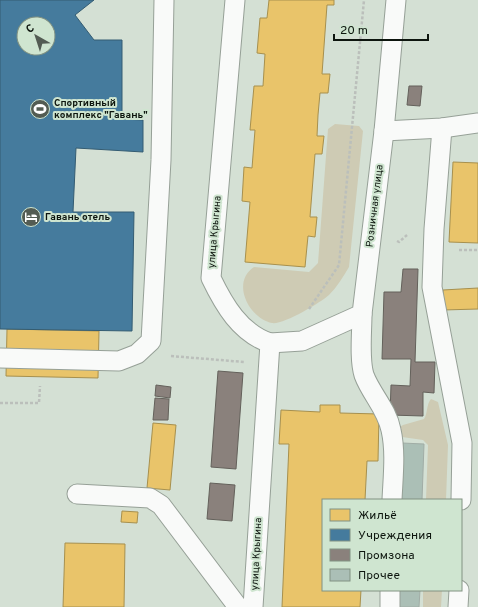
<svg xmlns="http://www.w3.org/2000/svg" width="478" height="607" viewBox="0 0 478 607" font-family="Overpass,sans-serif">
  <style>
    .green { fill: #cecbb4 }
    .homes { fill: #e9c46a; stroke: #a7904e }
    .public { fill: #457b9d; stroke: #345c72; fill-rule: evenodd }
    .industry { fill: #8a817c; stroke: #64615b }
    .building { fill: #abbfb6; stroke: #a1ada6 }
    .lines { fill: none; stroke-linecap: round; stroke-linejoin: round }
    .service-casing { stroke: #96a097; stroke-width: 21 }
    .path { stroke: #bbbfbb; stroke-width: 2.5; stroke-dasharray: 3 2; stroke-linecap: butt }
    .service { stroke: #f9faf9; stroke-width: 19 }
    .labels { text-anchor: middle; dominant-baseline: central; stroke-width: 4; stroke-linejoin: round; paint-order: stroke }
    .poi-label { font-size: 10px; font-weight: bold; fill: #0d150e; stroke: #cfe5d0; text-anchor: start }
    .street-label { font-size: 10px; fill: #0d150e; stroke: #cfe5d0 }
  </style>
  <rect width="100%" height="100%" fill="#d4e0d4"/>
  <!-- green -->
  <g class="green">
    <path d="M335 124 359 126 363 131 349 267C343 277 337 287 329 295 320 303 283 325 272 323 250 319 230 283 254 267L309 272 318 263 328 129Z"/>
    <path d="M431 399 438 402 448 445 446 500H426L428 445 423 440 402 437 398 428 403 425 424 419C428 413 426 405 431 399Z"/>
    <path d="M423 590H442L441 607H423Z"/>
  </g>
  <!-- homes -->
  <g class="homes">
    <path d="M269 0H334V5H327L322 74H330L328 93H320L318 115 317 136H324L322 154H315L310 217H317L315 237 308 236 305 267 245 262 250 202 242 201 244 167 252 168 255 130H250L254 86H263L265 54 257 53 260 18H267Z"/>
    <path d="M453 162 478 163V243L449 242Z"/>
    <path d="M478 288V309L443 310V290Z"/>
    <path d="M7 329 99 331 98 378 6 376Z"/>
    <path d="M320 405H340V413L379 414 378 461H367L365 500H323V590H361L360 607H282L289 444H279L281 410 320 412Z"/>
    <path d="M153 423 176 425 170 490 147 488Z"/>
    <path d="M122 511 138 512 137 523 121 522Z"/>
    <path d="M65 543 125 544 124 607H63Z"/>
  </g>
  <!-- public -->
  <path class="public" d="M0 0H94L75 15 94 40H122V119L143 120V152L76 148 73 212H134L132 331 0 329ZM24 24H48V48H24Z"/>
  <!-- industry -->
  <g class="industry">
    <path d="M409 86H422L420 106 407 105Z"/>
    <path d="M403 269H418L415 362H435L434 393 423 392V416L390 415 391 385 410 386 411 359H382L384 292H401Z"/>
    <path d="M218 371 243 373 236 469 211 467Z"/>
    <path d="M156 385 171 387 170 398 155 396Z"/>
    <path d="M155 398 169 399 168 420H153Z"/>
    <path d="M210 483 235 485 232 521 207 519Z"/>
  </g>
  <!-- building -->
  <g class="building">
    <path d="M402 443 424 444 422 500H400Z"/>
    <path d="M398 590H420L419 607H397Z"/>
  </g>
  <g class="lines">
    <defs>
      <g id="service">
        <path d="M235 0 211 278C224 305 240 333 270 343L253 607"/>
        <path d="M442 128 434 229 432 287 462 443 461 500"/>
        <path d="M384 131 442 128 478 123"/>
        <path d="M362 314C362 331 359 359 364 375 371 394 387 409 391 430 396 452 393 477 392 500"/>
        <path d="M270 343 302 341 362 314 384 131 396 0"/>
        <path d="M0 358 119 361 137 354 151 341 161 160 164 0"/>
        <path d="M77 494 150 498 161 505 238 607"/>
        <path d="M390 607V590"/>
        <path d="M458 607 459 590"/>
      </g>
    </defs>
    <!-- service casing -->
    <use href="#service" class="service-casing"/>
    <!-- path -->
    <g class="path">
      <path d="M397 241 399 242 407 235"/>
      <path d="M459 250H478"/>
      <path d="M309 309 339 265 364 0"/>
      <path d="M171 356 244 362"/>
      <path d="M0 403H39L40 386"/>
    </g>
    <!-- service -->
    <use href="#service" class="service"/>
  </g>
  <!-- icons -->
  <defs>
    <symbol id="stadium-disc" viewBox="-11 -11 22 22"><circle r="9.5" fill="#535c53" stroke="#cfe5d0"/><path d="M0-5a6.5 5 0 1 0 0 10a6.5 5 0 1 0 0-10ZM-3.5-1.8h7v3.6h-7Z" fill="#fff"/></symbol>
    <symbol id="hotel-disc" viewBox="-11 -11 22 22"><circle r="9.5" fill="#535c53" stroke="#cfe5d0"/><path d="M-6-4.5h1.5V1H6V5H4.5V3h-9V5H-6ZM-4 0a1.8 1.8 0 1 1 3.6 0ZM.5 0V-2.5h3Q6-2.5 6 0Z" fill="#fff"/></symbol>
  </defs>
  <g fill-rule="evenodd">
    <use href="#stadium-disc" x="29" y="98" width="22" height="22"/>
    <use href="#hotel-disc" x="20" y="206" width="22" height="22"/>
  </g>
  <g class="labels">
    <!-- poi labels -->
    <g class="poi-label">
      <text x="54" y="103">Спортивный<tspan x="54" dy="12">комплекс "Гавань"</tspan></text>
      <text x="45" y="217">Гавань отель</text>
    </g>
    <!-- street labels -->
    <g class="street-label">
      <text transform="translate(375 206) rotate(-83)">Розничная улица</text>
      <text transform="translate(215 232) rotate(-85)">улица Крыгина</text>
      <text transform="translate(257 554) rotate(-87)">улица Крыгина</text>
    </g>
  </g>
  <!-- legend -->
  <rect x="322" y="499" width="140" height="92" fill="#cfe5d0" stroke="#819282"/>
  <rect x="330" y="509" width="20" height="12" fill="#e9c46a" stroke="#819282"/>
  <text x="358" y="519" font-size="12" fill="#0d150e">Жильё</text>
  <rect x="330" y="529" width="20" height="12" fill="#457b9d" stroke="#819282"/>
  <text x="358" y="539" font-size="12" fill="#0d150e">Учреждения</text>
  <rect x="330" y="549" width="20" height="12" fill="#8a817c" stroke="#819282"/>
  <text x="358" y="559" font-size="12" fill="#0d150e">Промзона</text>
  <rect x="330" y="569" width="20" height="12" fill="#abbfb6" stroke="#819282"/>
  <text x="358" y="579" font-size="12" fill="#0d150e">Прочее</text>
  <!-- north arrow -->
  <g transform="translate(36 36) rotate(321)"><circle r="19" fill="#cfe5d0" stroke="#819282"/>
  <path d="M0-3L7 15L0 10L-7 15Z" fill="#535c53"/>
  <text y="-6" font-size="11" font-weight="bold" text-anchor="middle" fill="#0d150e">С</text>
  </g>
  <!-- scale -->
  <path d="M334 34v6h94v-6" fill="none" stroke="#0d150e" stroke-width="2"/>
  <text x="340" y="34" font-size="12" fill="#0d150e" stroke="#cfe5d0" stroke-width="3" paint-order="stroke">20 m</text>
</svg>
